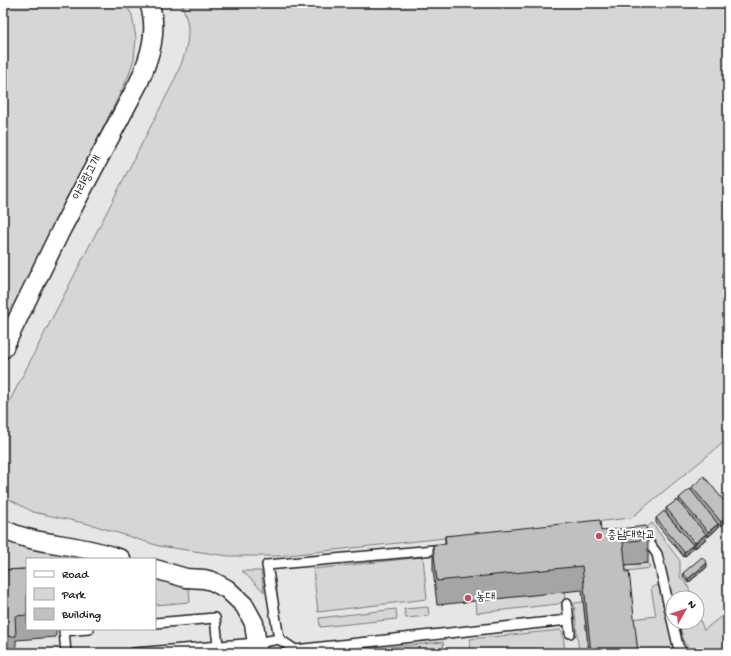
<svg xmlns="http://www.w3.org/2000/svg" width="731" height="656" viewBox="0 0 731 656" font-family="'Gochi Hand','Poor Story',sans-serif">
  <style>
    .built { fill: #e6e6e6; fill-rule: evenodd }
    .green { fill: #d6d6d6; stroke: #797979 }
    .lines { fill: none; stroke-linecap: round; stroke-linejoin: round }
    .service-casing { stroke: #1c1c1c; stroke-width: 12 }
    .minor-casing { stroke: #1c1c1c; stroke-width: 21 }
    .service { stroke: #fff; stroke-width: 9 }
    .minor { stroke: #fff; stroke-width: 18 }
    .wall { fill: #a5a5a5; stroke: #1c1c1c }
    .shaded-wall { fill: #868686; stroke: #1c1c1c }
    .building { fill: #c0c0c0; stroke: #1c1c1c }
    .poi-dot { fill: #d1495b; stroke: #fff; stroke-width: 1.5 }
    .labels { text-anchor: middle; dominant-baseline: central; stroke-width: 4; stroke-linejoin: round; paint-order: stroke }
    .street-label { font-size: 12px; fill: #1c1c1c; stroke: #fff }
    .poi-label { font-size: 12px; fill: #1c1c1c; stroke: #fff; text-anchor: start }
  </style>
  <rect width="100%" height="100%" fill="#f6f6f6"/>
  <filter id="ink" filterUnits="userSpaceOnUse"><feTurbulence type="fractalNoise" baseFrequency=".025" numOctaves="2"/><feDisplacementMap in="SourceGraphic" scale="8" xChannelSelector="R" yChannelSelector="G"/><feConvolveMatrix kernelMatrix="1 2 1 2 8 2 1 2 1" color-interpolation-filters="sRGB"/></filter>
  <g filter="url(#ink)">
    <!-- built -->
    <g class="built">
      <path d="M3 3H182L188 26V42L182 63 171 87 3 416Z"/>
      <path d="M728 439V653H3V491L7 498 33 512 229 556H278L631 518ZM27 559H155V629H27ZM673 598H697V622H673Z"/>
    </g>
    <!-- green -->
    <g class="green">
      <path d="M3 3H125L132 15 136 38 134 59 128 77 3 333Z"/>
      <path d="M182 3H728V294L723 299 728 304V439L631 518 278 556H229L159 546 93 525 33 512 7 498 3 491V416L4 412 171 87C180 68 189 49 188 27 187 19 184 11 182 3Z"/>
      <path d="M652 523 680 561V577L688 586 692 598H673V599L661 552 645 529Z"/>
      <path d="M3 537 93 559H27V592L3 594Z"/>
      <path d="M423 557 427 599 318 612 313 569Z"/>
      <path d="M648 563 650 568 627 571 629 595 623 566Z"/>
      <path d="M242 571H261L264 592Z"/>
      <path d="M155 578 189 589 190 602 155 605Z"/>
      <path d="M657 585 659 588 675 653H636L632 619 656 616 651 588 654 586Z"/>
      <path d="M564 591 565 600 558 604 477 613 476 601Z"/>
      <path d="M583 602 589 653H579L574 603Z"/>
      <path d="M428 607 429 616 406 618 404 609Z"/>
      <path d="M396 609 397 619 320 627 319 618Z"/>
      <path d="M728 611V653H694L683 641 679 622H697V612L704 630Z"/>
      <path d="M561 630 563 633 565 653H471L470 639Z"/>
      <path d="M443 642 444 653H329L432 643Z"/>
    </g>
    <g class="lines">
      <defs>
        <g id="service">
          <path d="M642 533 657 554 678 646 683 653"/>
          <path d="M567 604 570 633"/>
          <path d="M155 623 215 618 218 645"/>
          <path d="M279 639 267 565 445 549"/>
          <path d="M66 653 64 631 89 629"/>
          <path d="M134 653 257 643 279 639 295 650 568 620"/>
        </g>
        <g id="minor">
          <path d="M3 349 61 230 139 82C150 57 159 30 149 3"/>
          <path d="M3 529C28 542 58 543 85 549 97 551 109 555 121 559"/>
          <path d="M155 569 186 578 204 579 212 581 227 589 244 605 254 623 258 653"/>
        </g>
      </defs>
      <!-- service casing -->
      <use href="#service" class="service-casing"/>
      <!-- minor casing -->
      <use href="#minor" class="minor-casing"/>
      <!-- service -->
      <use href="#service" class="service"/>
      <!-- minor -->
      <use href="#minor" class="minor"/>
    </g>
    <!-- wall -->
    <g class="wall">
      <path d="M692 487 728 506V521L721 526 718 524V528L708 537 679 502V498L692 491Z"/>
      <path d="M666 508 706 539 695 548 666 513Z"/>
      <path d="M656 518 693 549 684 557 656 523Z"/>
      <path d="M601 531 648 539V563L625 565 638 653H589L582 590 437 605 433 569V545L445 544V536Z"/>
      <path d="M707 567 688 583 683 577V573Z"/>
      <path d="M27 569V629H56V637L16 640V653H3V570Z"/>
    </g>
    <!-- shaded-wall -->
    <g class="shaded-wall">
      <path d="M728 516V521L721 526V522Z"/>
      <path d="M718 524V528L708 537V532Z"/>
      <path d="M706 534V539L695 548V543Z"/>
      <path d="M693 545V549L684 557V552Z"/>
      <path d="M707 563V567L688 583V579Z"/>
    </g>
    <!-- building -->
    <g class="building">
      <path d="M704 476 728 506V516L721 522 692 487Z"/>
      <path d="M690 489 718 524 708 532 679 498Z"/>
      <path d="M677 500 706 534 695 543 666 508Z"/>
      <path d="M664 511 693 545 684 552 656 518Z"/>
      <path d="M600 520 601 531 646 526 648 539 623 542 626 572 629 571 638 653H591L582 566 437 581 433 545 446 544 445 536Z"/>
      <path d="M702 557 707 563 688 579 683 573Z"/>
      <path d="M27 569V615L15 616 16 636 3 637V570Z"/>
    </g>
  </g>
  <!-- markers -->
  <g class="poi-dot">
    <circle cx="599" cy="536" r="4"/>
    <circle cx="468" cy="598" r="4"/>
  </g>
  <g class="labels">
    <!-- street labels -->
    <g class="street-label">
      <text transform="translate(88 178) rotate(-62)">아리랑고개</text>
    </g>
    <!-- poi labels -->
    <g class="poi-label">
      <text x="607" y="536">충남대학교</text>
      <text x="476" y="598">농대</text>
    </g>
  </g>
  <!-- margin -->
  <rect width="731" height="656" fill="none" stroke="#fff" stroke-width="16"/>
  <rect x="8" y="8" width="715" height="640" fill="none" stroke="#1c1c1c" stroke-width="1.5" filter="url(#ink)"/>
  <!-- legend -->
  <rect x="26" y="558" width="130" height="72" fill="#ffffff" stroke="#a4a4a4"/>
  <rect x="34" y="571" width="20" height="6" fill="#ffffff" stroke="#a4a4a4"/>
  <text x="62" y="578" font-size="12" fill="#1c1c1c">Road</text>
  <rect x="34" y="588" width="20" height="12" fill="#d6d6d6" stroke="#a4a4a4"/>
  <text x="62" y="598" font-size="12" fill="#1c1c1c">Park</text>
  <rect x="34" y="608" width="20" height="12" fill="#c0c0c0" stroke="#a4a4a4"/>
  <text x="62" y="618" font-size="12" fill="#1c1c1c">Building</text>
  <!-- north arrow -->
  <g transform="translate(685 610) rotate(51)"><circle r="19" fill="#ffffff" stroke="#a4a4a4"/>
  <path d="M0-3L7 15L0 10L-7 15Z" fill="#d1495b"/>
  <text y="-6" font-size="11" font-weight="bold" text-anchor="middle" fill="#1c1c1c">N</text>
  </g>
</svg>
